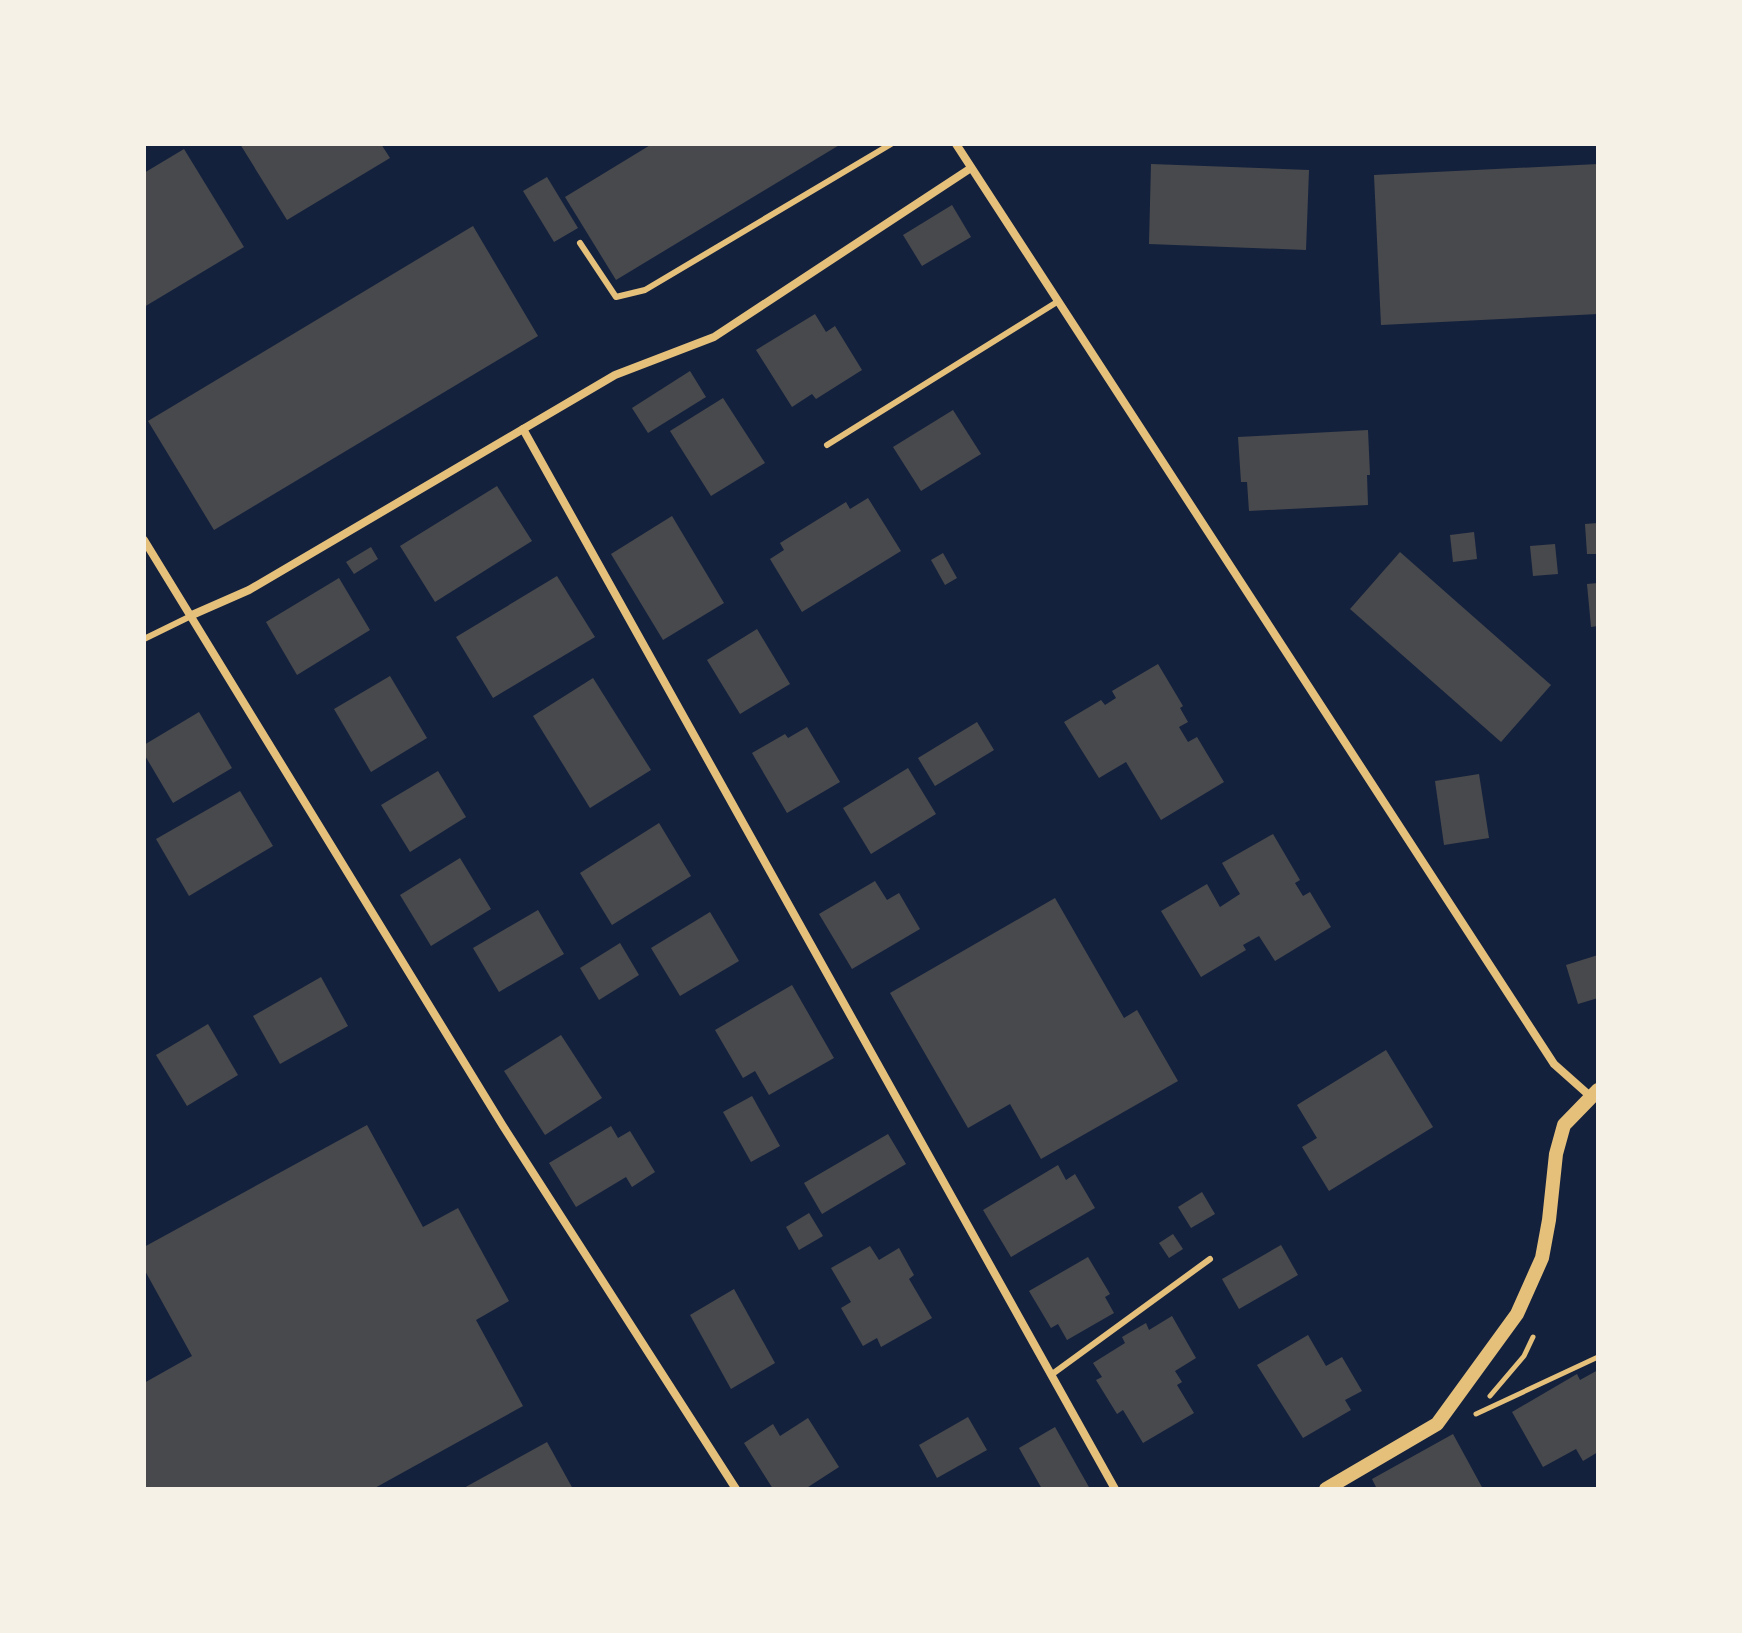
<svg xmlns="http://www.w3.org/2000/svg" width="1742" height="1633" viewBox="0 0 1742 1633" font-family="Quicksand,sans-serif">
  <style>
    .building { fill: #48494c }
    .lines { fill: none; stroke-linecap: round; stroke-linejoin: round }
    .path { stroke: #e5c07b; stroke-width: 5 }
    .service { stroke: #e5c07b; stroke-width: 6 }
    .minor { stroke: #e5c07b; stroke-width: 8 }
    .tertiary { stroke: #e5c07b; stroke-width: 14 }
  </style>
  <rect width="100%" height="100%" fill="#14213d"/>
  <!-- building -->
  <g class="building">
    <path d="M240 144H381L390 158 287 220Z"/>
    <path d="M652 144H841L616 280 565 197Z"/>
    <path d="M184 149 244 247 144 307V173Z"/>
    <path d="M1151 164 1309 170 1306 250 1149 244Z"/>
    <path d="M1598 164V314L1381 325 1374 175Z"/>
    <path d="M547 177 578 228 554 242 523 191Z"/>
    <path d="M952 205 971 237 922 266 903 235Z"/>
    <path d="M473 226 538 336 214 530 148 421Z"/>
    <path d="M815 314 826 332 835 326 862 370 816 399 812 394 792 407 756 350Z"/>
    <path d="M690 371 706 397 648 433 632 408Z"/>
    <path d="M723 398 765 463 711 496 670 431Z"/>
    <path d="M953 410 981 454 921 491 893 447Z"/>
    <path d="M1368 430 1370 475H1367L1368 505 1249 511 1247 482H1241L1238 437Z"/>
    <path d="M497 486 532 541 435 602 400 546Z"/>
    <path d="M868 498 901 551 802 612 770 559 784 550 780 543 846 502 850 509Z"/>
    <path d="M672 516 724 603 663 640 611 554Z"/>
    <path d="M1598 523V554H1587L1585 524Z"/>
    <path d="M1474 532 1477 559 1453 562 1450 535Z"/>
    <path d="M1555 544 1558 574 1533 576 1530 546Z"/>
    <path d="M371 547 378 559 354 574 346 562Z"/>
    <path d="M1400 552 1551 685 1501 742 1350 609Z"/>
    <path d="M943 553 957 578 945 585 931 560Z"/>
    <path d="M557 576 595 637 493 698 456 637Z"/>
    <path d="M339 578 370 630 297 675 266 622Z"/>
    <path d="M1598 583V626L1591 627 1587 584Z"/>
    <path d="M757 629 790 684 740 714 707 660Z"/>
    <path d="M1158 664 1183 706 1180 708 1188 722 1179 727 1188 742 1197 737 1224 782 1161 820 1126 762 1099 778 1064 722 1101 700 1105 705 1116 698 1112 691Z"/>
    <path d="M390 676 427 738 371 772 334 709Z"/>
    <path d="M593 678 651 770 590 808 533 716Z"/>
    <path d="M199 712 232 768 173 803 144 754V745Z"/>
    <path d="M977 722 994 750 935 786 918 758Z"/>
    <path d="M807 727 840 782 787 813 752 753 785 734 788 738Z"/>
    <path d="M908 768 936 814 871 854 843 808Z"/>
    <path d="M438 771 466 817 410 852 381 805Z"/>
    <path d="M1479 774 1489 838 1444 845 1435 781Z"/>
    <path d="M240 791 273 846 189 896 156 839Z"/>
    <path d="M659 823 691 876 612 925 580 873Z"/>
    <path d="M1273 834 1300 880 1295 883 1303 896 1310 892 1331 927 1275 961 1259 936 1243 945 1246 950 1201 977 1161 911 1207 884 1220 907 1240 894 1222 863Z"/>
    <path d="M460 858 491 909 431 946 400 895Z"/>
    <path d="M875 881 887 900 899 893 920 929 852 969 819 914Z"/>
    <path d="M1055 898 1124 1018 1137 1010 1178 1081 1041 1159 1010 1104 968 1128 890 993Z"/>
    <path d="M538 910 564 954 499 992 473 948Z"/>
    <path d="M710 912 739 961 680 996 651 948Z"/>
    <path d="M620 943 639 975 599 1000 580 968Z"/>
    <path d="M1598 955V998L1578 1004 1566 965Z"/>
    <path d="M321 977 348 1026 280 1064 253 1016Z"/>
    <path d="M792 985 834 1058 769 1095 755 1071 743 1078 715 1030Z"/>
    <path d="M208 1024 238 1075 187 1106 156 1055Z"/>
    <path d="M561 1035 602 1098 545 1135 504 1071Z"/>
    <path d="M1386 1050 1433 1127 1329 1191 1302 1147 1317 1138 1297 1105Z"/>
    <path d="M752 1096 780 1146 751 1162 723 1112Z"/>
    <path d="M367 1125 423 1227 458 1208 509 1301 476 1320 523 1406 373 1489H144V1383L192 1356 144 1269V1247Z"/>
    <path d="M611 1126 618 1138 630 1131 655 1172 632 1187 626 1177 576 1207 549 1163Z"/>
    <path d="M888 1134 906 1164 822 1214 804 1183Z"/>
    <path d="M1058 1165 1066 1180 1075 1174 1095 1208 1011 1257 983 1210Z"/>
    <path d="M1202 1192 1215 1214 1191 1228 1178 1207Z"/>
    <path d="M809 1213 823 1236 799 1250 786 1227Z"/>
    <path d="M1173 1234 1183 1249 1169 1258 1159 1243Z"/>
    <path d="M1281 1245 1298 1275 1239 1309 1222 1279Z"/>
    <path d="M870 1246 879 1260 899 1248 914 1275 909 1279 932 1318 881 1347 877 1338 863 1346 841 1308 851 1302 831 1268Z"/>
    <path d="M1088 1257 1110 1294 1105 1297 1114 1313 1067 1340 1058 1324 1051 1328 1029 1291Z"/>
    <path d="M734 1289 775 1363 731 1389 690 1315Z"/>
    <path d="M1172 1316 1196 1358 1175 1371 1182 1382 1177 1385 1194 1413 1143 1443 1123 1410 1117 1414 1096 1380 1102 1377 1093 1363 1125 1343 1122 1337 1146 1323 1149 1330Z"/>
    <path d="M1308 1335 1326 1366 1342 1357 1362 1391 1345 1400 1351 1410 1303 1438 1257 1365Z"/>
    <path d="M1598 1370V1452L1583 1461 1576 1449 1543 1467 1512 1412 1577 1374 1580 1380Z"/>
    <path d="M968 1417 987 1450 937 1478 919 1445Z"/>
    <path d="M808 1418 839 1467 805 1489H773L744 1443 773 1424 780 1436Z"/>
    <path d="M1055 1427 1090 1489H1042L1019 1448Z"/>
    <path d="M1453 1434 1483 1489H1377L1372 1479Z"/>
    <path d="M547 1442 573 1489H462Z"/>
  </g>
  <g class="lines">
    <!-- path -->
    <g class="path">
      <path d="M1490 1396 1524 1356 1533 1337"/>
      <path d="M1476 1414 1598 1357"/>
    </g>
    <!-- service -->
    <g class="service">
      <path d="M580 243 616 297 645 290 891 144"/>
      <path d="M827 445 1057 302"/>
      <path d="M144 639 191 616"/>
      <path d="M1051 1375 1210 1259"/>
    </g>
    <!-- minor -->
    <g class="minor">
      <path d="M956 144 1554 1064 1590 1096"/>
      <path d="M523 429 1115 1489"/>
      <path d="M144 540 503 1126 736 1489"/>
      <path d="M192 615 249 590 615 375 714 337 971 168"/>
    </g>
    <!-- tertiary -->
    <path class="tertiary" d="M1326 1489 1437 1424 1517 1314 1542 1258 1549 1220 1556 1154 1564 1125 1598 1090"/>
  </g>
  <!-- border -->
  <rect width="1742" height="1633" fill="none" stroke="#f6f1e7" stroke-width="292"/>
</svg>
